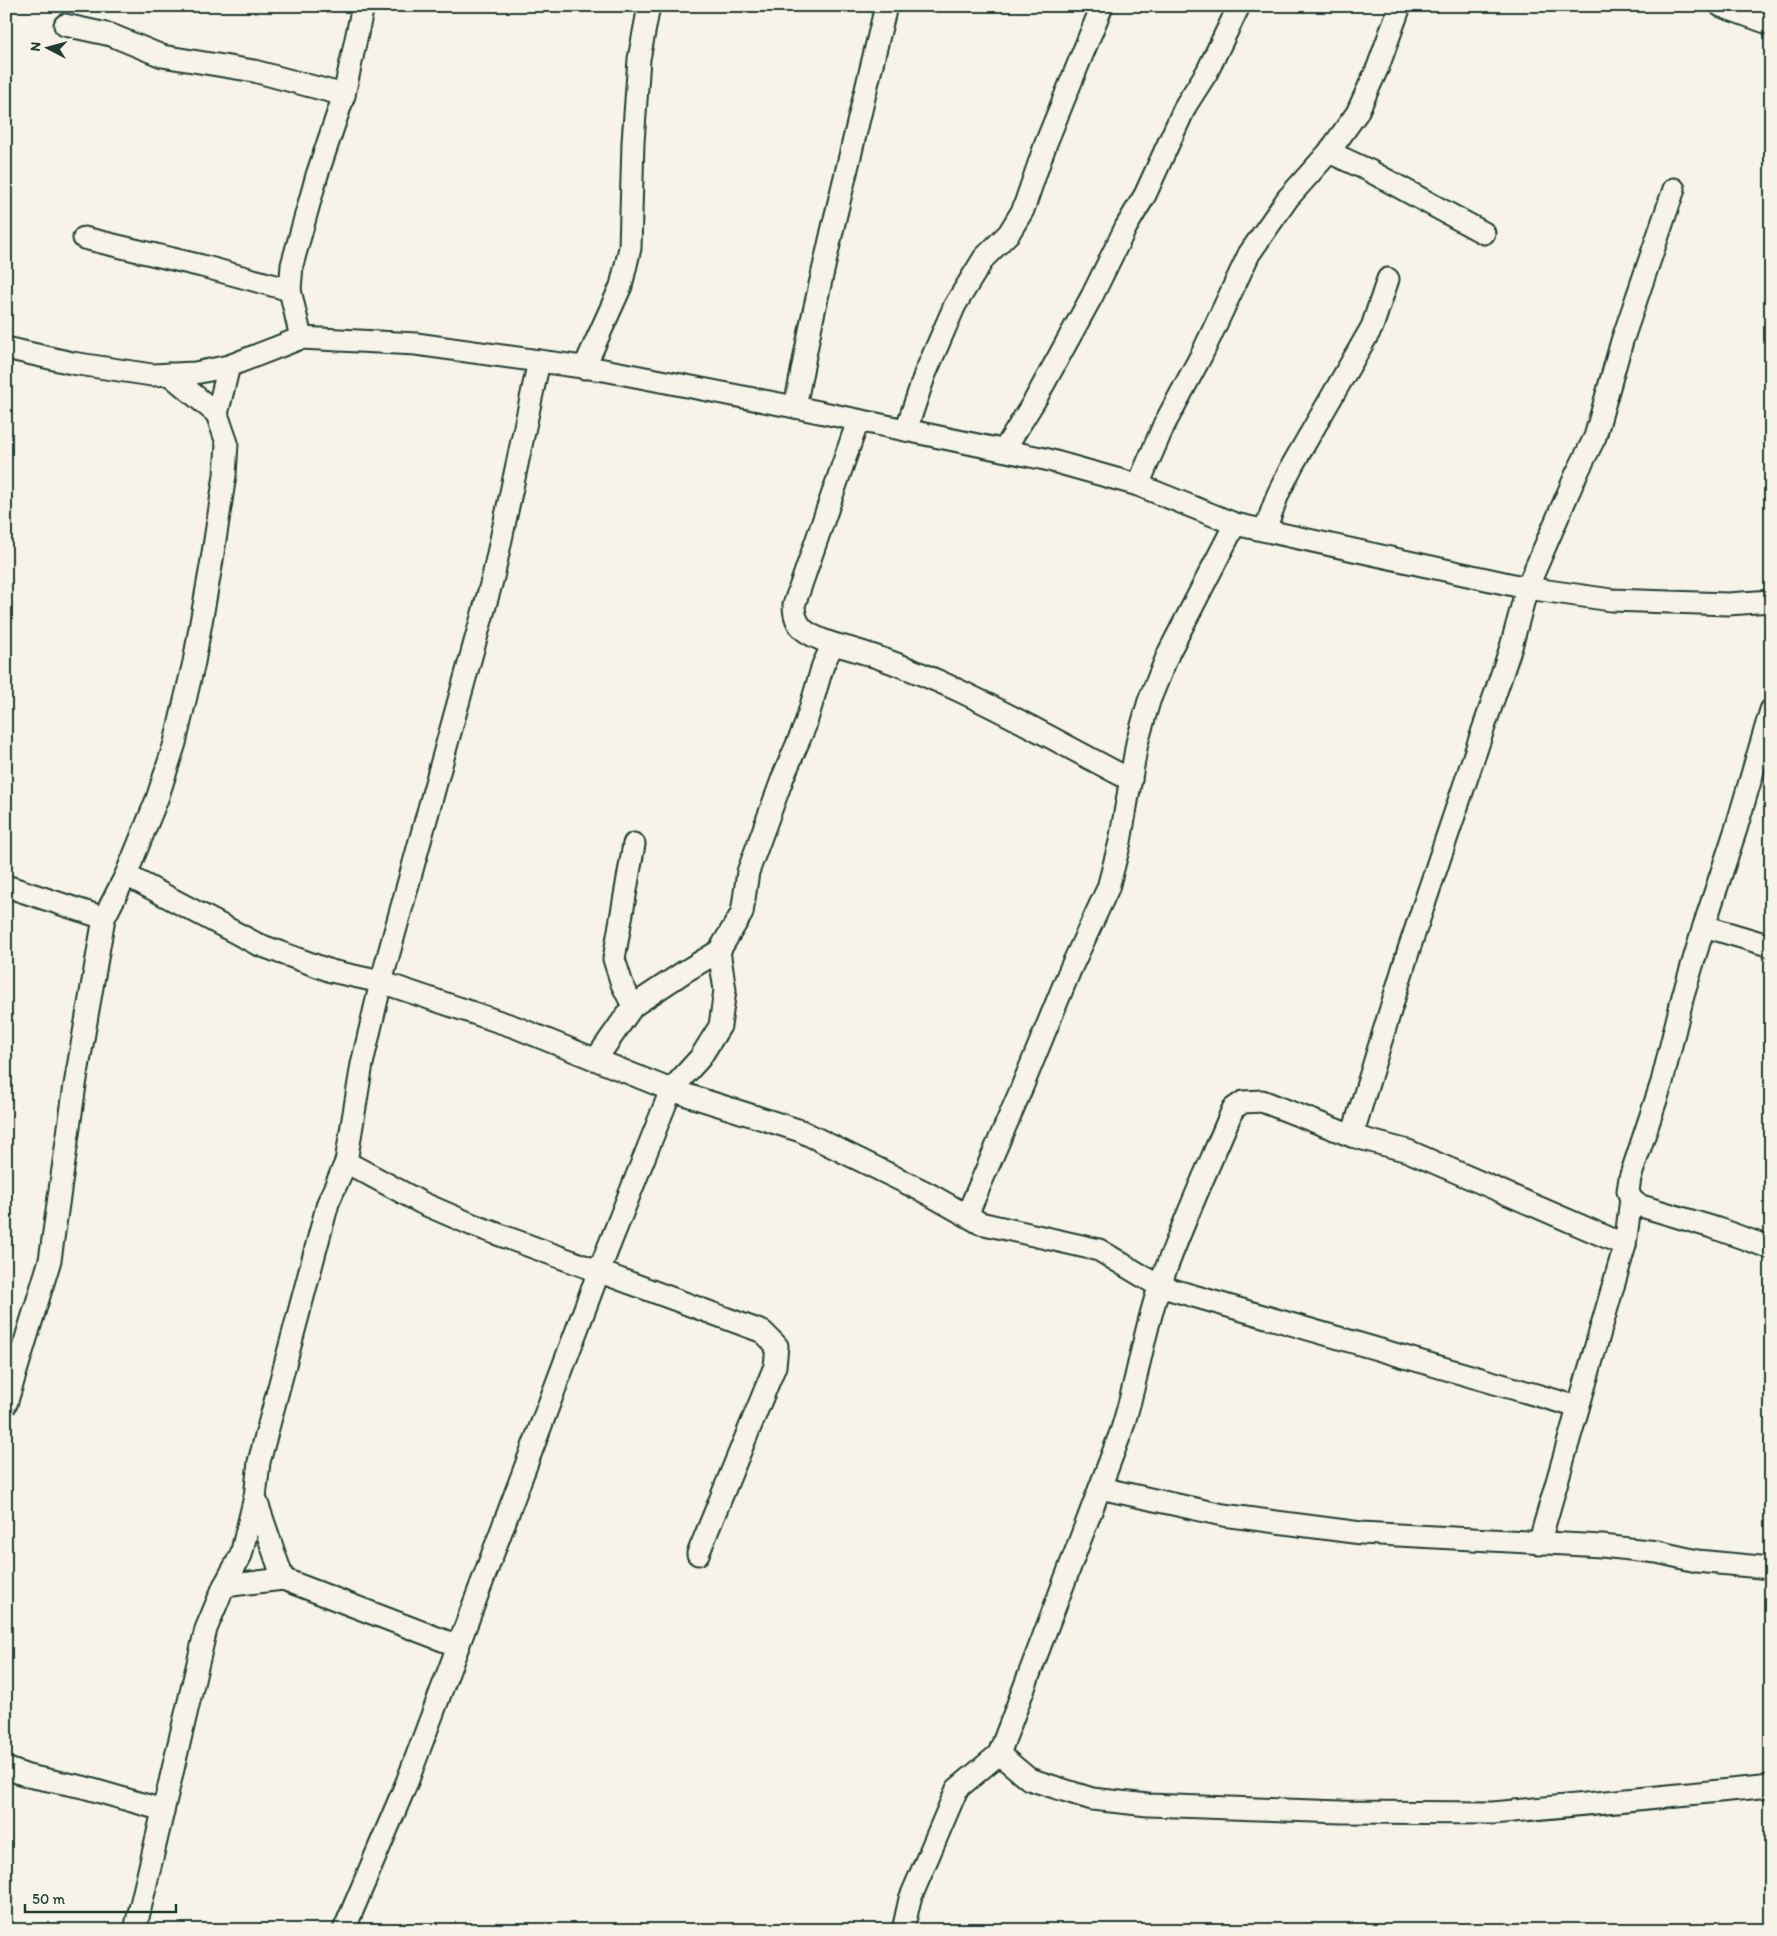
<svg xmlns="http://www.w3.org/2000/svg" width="1777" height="1936" viewBox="0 0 1777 1936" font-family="Itim,sans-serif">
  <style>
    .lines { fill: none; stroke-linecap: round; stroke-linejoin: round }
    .street-casing { stroke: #1f3d34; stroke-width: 25 }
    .street { stroke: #f7f3e8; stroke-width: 21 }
  </style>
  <rect width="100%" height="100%" fill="#f7f3e8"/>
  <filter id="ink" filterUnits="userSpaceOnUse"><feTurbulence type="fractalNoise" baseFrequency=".02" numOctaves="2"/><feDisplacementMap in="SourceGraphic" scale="10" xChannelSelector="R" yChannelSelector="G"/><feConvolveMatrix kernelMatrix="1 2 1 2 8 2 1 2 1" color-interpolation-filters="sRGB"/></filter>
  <g filter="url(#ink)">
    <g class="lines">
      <defs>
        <g id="street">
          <path d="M1721 6 1771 24"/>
          <path d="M65 25 111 35 162 56 254 71 344 95"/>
          <path d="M1329 152 1368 170 1484 233"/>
          <path d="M84 238 202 266 290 290"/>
          <path d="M301 338 290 290 292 265 317 175 344 95 363 6"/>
          <path d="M6 348 72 363 152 375 195 373 229 366 301 338 416 344 604 370 795 407 1045 459 1138 485 1235 524 1527 588 1611 600 1728 604 1771 601"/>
          <path d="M584 368 621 286 630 248 633 142 639 59 649 6"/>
          <path d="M795 407 812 320 833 227 886 6"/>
          <path d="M217 414 229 366"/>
          <path d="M906 430 925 374 955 305 984 258 1009 233 1023 210 1046 143 1102 6"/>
          <path d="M1004 450 1035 400 1092 296 1126 227 1145 195 1186 105 1207 72 1239 6"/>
          <path d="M1138 485 1164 425 1202 354 1249 254 1288 198 1329 152 1357 113 1378 67 1400 6"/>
          <path d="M1265 530 1278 494 1293 464 1372 327 1388 279"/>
          <path d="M833 644C937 670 1036 731 1131 780"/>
          <path d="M126 875 257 944 331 971 381 982 515 1027 671 1090 801 1131 927 1193 980 1223 1099 1250 1159 1286 1578 1407"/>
          <path d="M6 886 104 918"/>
          <path d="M1704 926 1771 946"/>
          <path d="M633 1006 622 984 614 959 634 844"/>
          <path d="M596 1059 633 1006 684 972 719 951 742 913 748 872 783 777 805 726 823 665 833 644C812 636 794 631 794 605L858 421"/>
          <path d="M346 1162 422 1203 473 1225 763 1332 777 1346 775 1366 698 1554"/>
          <path d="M1631 1199 1638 1205 1715 1228 1771 1248"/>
          <path d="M967 1215 1020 1092 1070 970 1108 888 1120 842 1137 743 1149 701 1169 652 1235 524"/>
          <path d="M1625 1245 1408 1151 1352 1136 1409 949 1511 647 1527 588 1576 475 1595 437 1622 341 1674 189"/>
          <path d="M6 1404 50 1260 75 1085 104 918 126 875 157 799 175 743 194 662 211 566 225 475 227 443 217 414 169 374"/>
          <path d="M1100 1488 1223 1515 1361 1533 1602 1546 1657 1552 1697 1561 1771 1568"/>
          <path d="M255 1497 283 1579"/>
          <path d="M1539 1544 1625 1245 1631 1199 1628 1191 1630 1178 1662 1082 1683 996 1704 926 1736 829 1771 710"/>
          <path d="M224 1586 283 1579 458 1646"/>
          <path d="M999 1754 1029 1779 1092 1799 1148 1805 1342 1812 1493 1813 1771 1786"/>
          <path d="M6 1768 28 1776 83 1787 163 1810"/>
          <path d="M135 1930 206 1629 224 1586 241 1555 255 1497 259 1462 328 1203 346 1162 362 1064 381 982 493 577 539 361"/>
          <path d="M344 1930 407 1782 599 1271 671 1090 700 1058 720 1026 725 990 719 951"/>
          <path d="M903 1930 910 1899 957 1789 999 1754 1121 1432C1137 1384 1143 1333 1160 1285 1181 1226 1208 1168 1233 1109L1243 1102 1262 1101 1352 1136"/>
        </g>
      </defs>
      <!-- street casing -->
      <use href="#street" class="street-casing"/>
      <!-- street -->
      <use href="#street" class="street"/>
    </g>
  </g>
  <!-- margin -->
  <rect width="1777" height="1936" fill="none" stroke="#f7f3e8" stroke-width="25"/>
  <rect x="12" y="12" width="1752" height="1911" fill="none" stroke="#1f3d34" stroke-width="2" filter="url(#ink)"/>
  <!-- north arrow -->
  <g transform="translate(48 48) rotate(276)" stroke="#f7f3e8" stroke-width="4" paint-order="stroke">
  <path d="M0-4L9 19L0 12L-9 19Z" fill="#1f3d34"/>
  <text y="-8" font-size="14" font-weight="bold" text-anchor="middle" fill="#1f3d34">N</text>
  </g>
  <!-- scale -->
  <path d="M25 1904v8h151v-8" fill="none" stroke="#1f3d34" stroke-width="2.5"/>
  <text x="32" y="1904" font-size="15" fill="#1f3d34" stroke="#f7f3e8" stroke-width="4" paint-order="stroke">50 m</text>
</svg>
